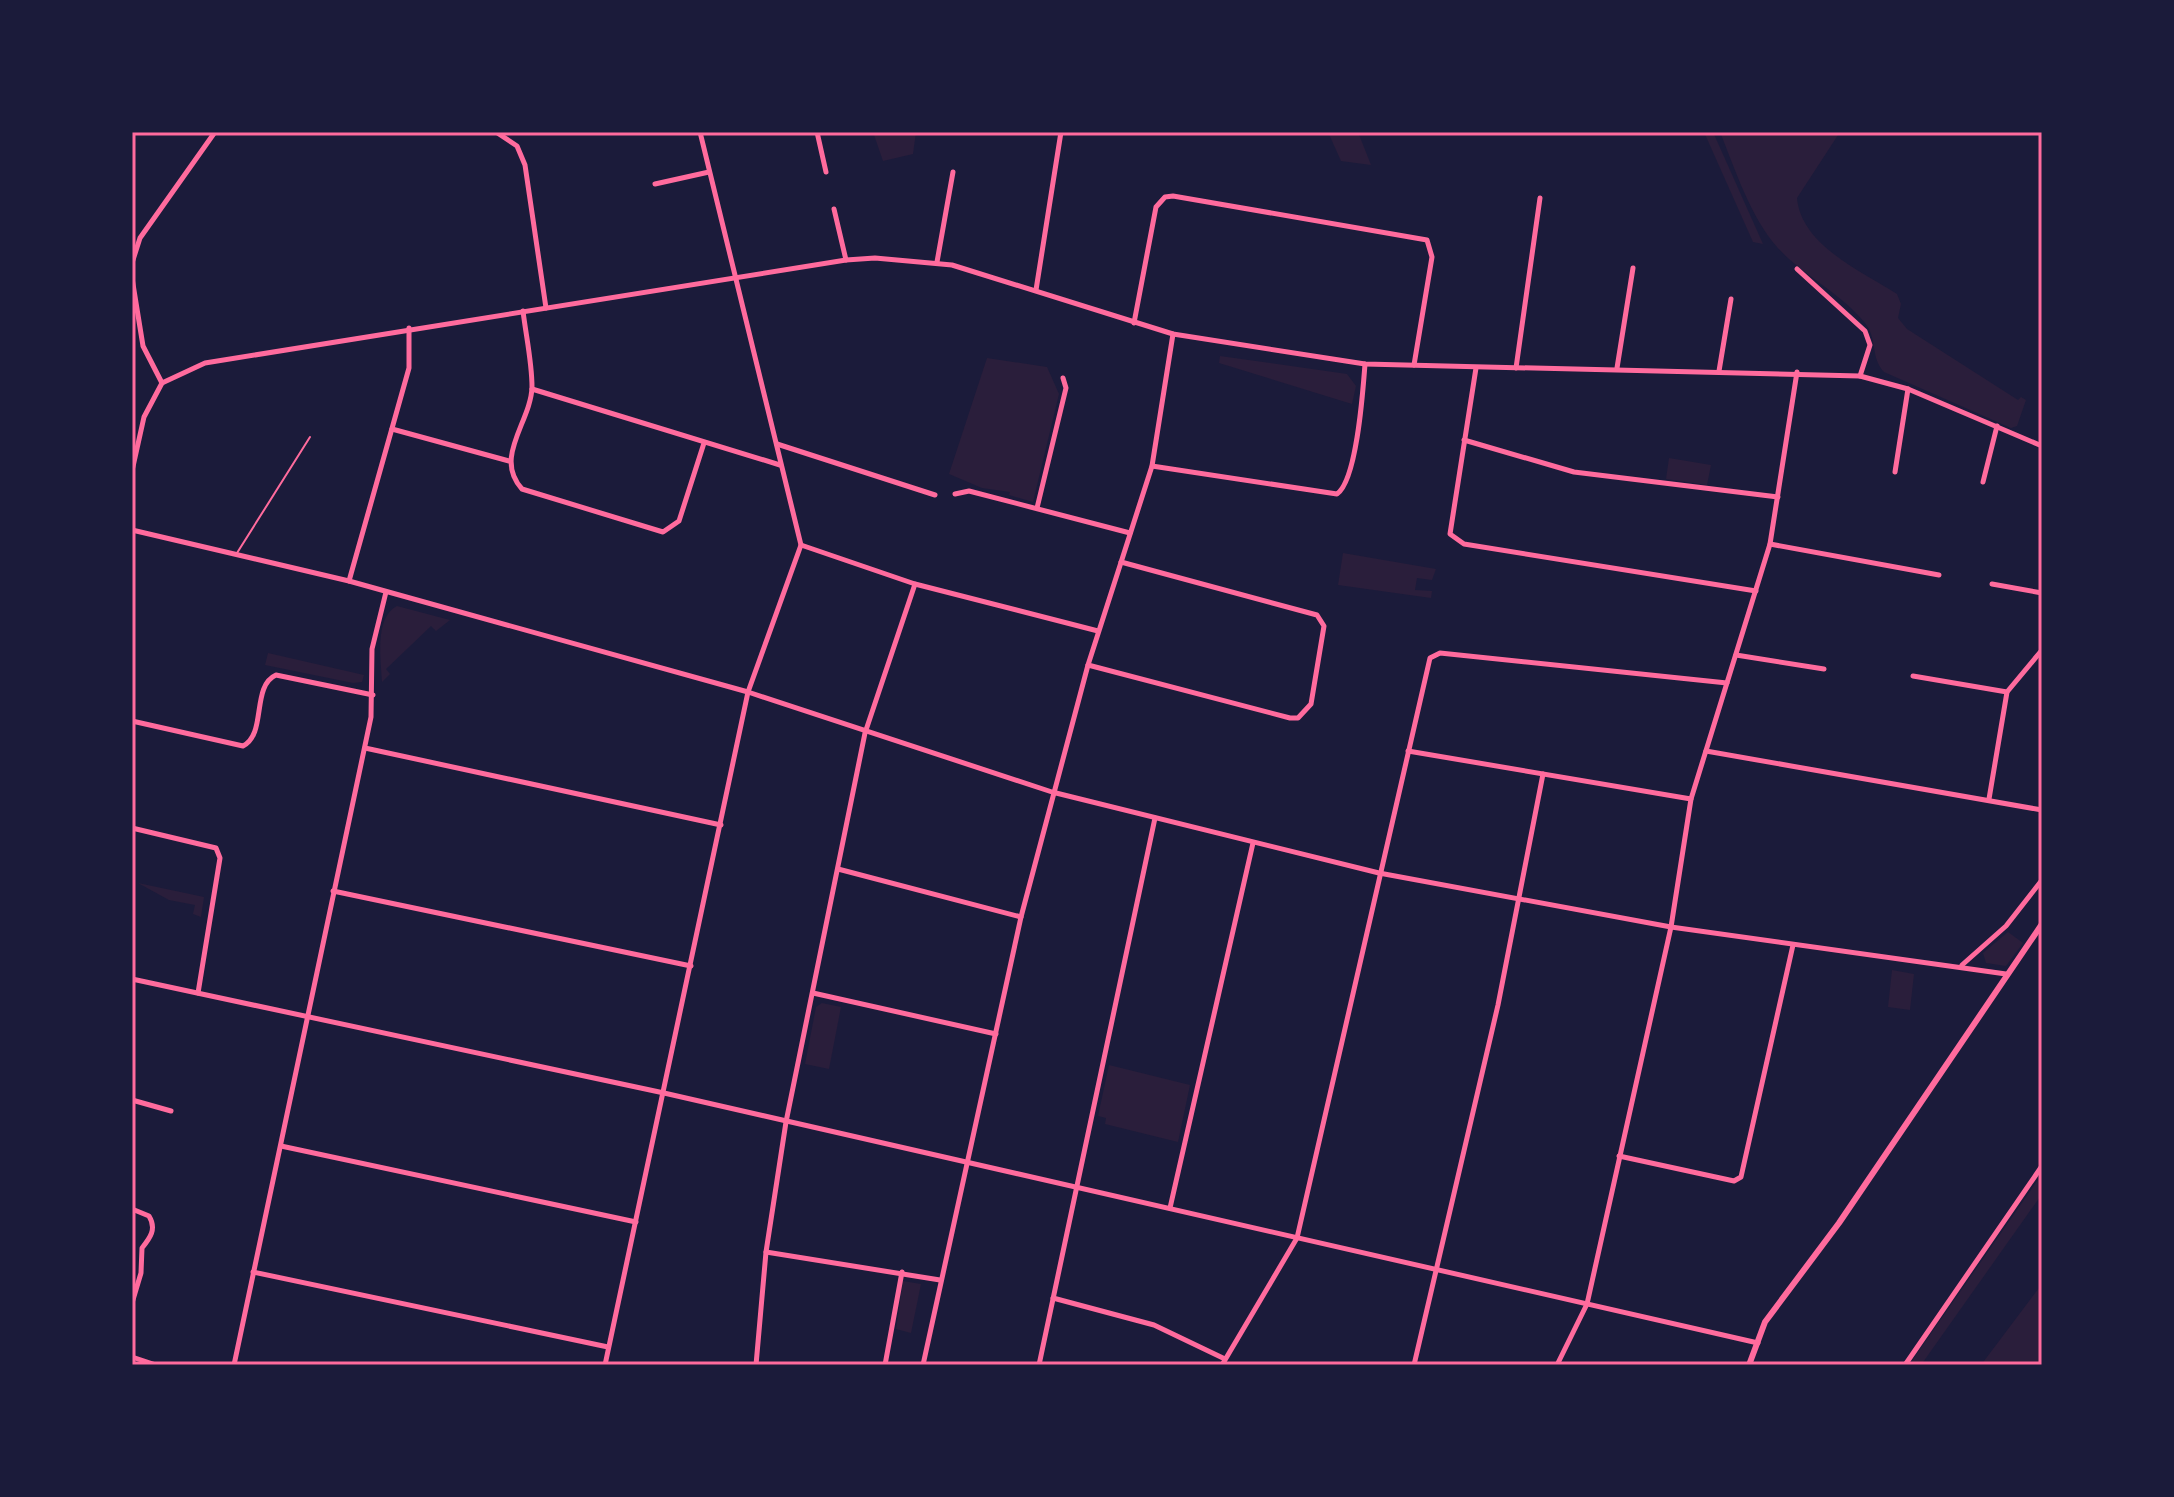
<svg xmlns="http://www.w3.org/2000/svg" width="2174" height="1497" viewBox="0 0 2174 1497" font-family="'Public Sans',sans-serif">
  <style>
    .green { fill: #2a1e3b }
    .lines { fill: none; stroke-linecap: round; stroke-linejoin: round }
    .service { stroke: #ff6b9d; stroke-width: 2 }
    .minor { stroke: #ff6b9d; stroke-width: 5 }
    .tertiary { stroke: #ff6b9d; stroke-width: 6 }
    .neatline { fill: none; stroke: #ff6b9d; stroke-width: 3 }
  </style>
  <rect width="100%" height="100%" fill="#1b1b3a"/>
  <!-- green -->
  <g class="green">
    <path d="M873 132H916L913 154 883 161Z"/>
    <path d="M1328 132H1358L1371 165 1341 161Z"/>
    <path d="M1704 132H1713L1763 244 1753 242Z"/>
    <path d="M1720 132H1840L1797 198C1801 245 1861 271 1897 294L1901 304 1898 318 1907 329 2018 400 2021 397 2026 400 2017 426 2011 428 1884 372C1870 357 1878 339 1865 323 1841 293 1802 275 1777 247 1750 216 1735 169 1720 132Z"/>
    <path d="M1220 356 1347 374 1356 386 1352 404 1219 363Z"/>
    <path d="M987 358 1047 367 1059 394 1033 502 1009 495 1010 492 982 488 949 474Z"/>
    <path d="M1669 458 1711 465 1707 485 1666 479Z"/>
    <path d="M1343 553 1436 569 1432 580 1417 578 1415 590 1432 591 1431 598 1338 585Z"/>
    <path d="M397 606 450 620 436 631 431 626 386 669 390 674 382 682C381 660 374 618 397 606Z"/>
    <path d="M268 653 364 675 362 682 353 683 265 665Z"/>
    <path d="M138 883 204 897 201 917 193 914 195 905 169 900Z"/>
    <path d="M2008 932 2023 943 2006 966 1986 963 1983 953Z"/>
    <path d="M1892 970 1914 974 1910 1010 1888 1007Z"/>
    <path d="M822 1003 841 1007 829 1069 805 1064 816 1007Z"/>
    <path d="M1109 1065 1190 1085 1178 1142 1105 1124 1106 1118 1098 1116Z"/>
    <path d="M2042 1174V1194L1921 1365H1909Z"/>
    <path d="M903 1281 921 1284 911 1333 896 1329Z"/>
    <path d="M2042 1284V1365H1981Z"/>
  </g>
  <g class="lines">
    <!-- service -->
    <path class="service" d="M237 553 310 437"/>
    <!-- minor -->
    <g class="minor">
      <path d="M496 132 517 146 525 165 546 308"/>
      <path d="M817 132 826 172"/>
      <path d="M655 184 709 172"/>
      <path d="M834 209 846 260"/>
      <path d="M937 262 953 172"/>
      <path d="M132 263 140 238 215 132"/>
      <path d="M1797 269 1865 331 1870 345 1860 376"/>
      <path d="M132 278 143 346 162 383"/>
      <path d="M1036 290 1061 132"/>
      <path d="M523 311C526 336 532 362 532 387 531 422 493 457 522 489L663 532 679 521 704 443"/>
      <path d="M1134 323 1156 207 1165 197 1173 196 1427 240 1432 257 1414 365"/>
      <path d="M1476 368 1450 534 1464 544 1756 591"/>
      <path d="M1516 368 1540 198"/>
      <path d="M1617 368 1633 268"/>
      <path d="M1719 371 1731 299"/>
      <path d="M532 389 780 465"/>
      <path d="M392 429 509 461"/>
      <path d="M1464 440 1574 472 1778 497"/>
      <path d="M777 444 935 495"/>
      <path d="M1152 466 1337 494C1357 480 1363 390 1365 364"/>
      <path d="M132 471 144 417 162 383 205 363 846 260 875 258 952 265 1173 334 1365 364 1860 376 1908 389 2042 446"/>
      <path d="M1895 472 1908 389"/>
      <path d="M1983 482 1997 426"/>
      <path d="M955 494 969 491 1130 533"/>
      <path d="M1037 508 1066 388 1063 378"/>
      <path d="M132 530 349 581 748 692 1052 792 1379 873 1671 927 2006 974"/>
      <path d="M1770 544 1939 575"/>
      <path d="M801 545 915 584 1098 631"/>
      <path d="M349 581 409 368V328"/>
      <path d="M1992 584 2042 593"/>
      <path d="M1736 655 1824 669"/>
      <path d="M1088 665 1290 718H1298L1311 704 1324 626 1317 615 1121 562"/>
      <path d="M1913 676 2007 692"/>
      <path d="M132 721 243 746C267 734 251 686 276 675L373 695"/>
      <path d="M365 748 721 825"/>
      <path d="M1408 751 1691 799"/>
      <path d="M1706 751 2042 810"/>
      <path d="M1989 799 2007 692 2042 650"/>
      <path d="M132 828 216 848 220 858 198 993"/>
      <path d="M838 869 1021 917"/>
      <path d="M333 891 691 966"/>
      <path d="M1962 965 2006 926 2042 880"/>
      <path d="M132 979 664 1093 1758 1343"/>
      <path d="M813 993 996 1034"/>
      <path d="M132 1100 171 1111"/>
      <path d="M281 1146 636 1222"/>
      <path d="M1619 1156 1734 1181 1741 1177 1793 945"/>
      <path d="M1170 1208 1253 843"/>
      <path d="M132 1209 149 1216C157 1229 150 1238 142 1248L141 1273 132 1303"/>
      <path d="M766 1252 940 1280"/>
      <path d="M253 1272 608 1347"/>
      <path d="M1053 1298 1154 1325 1225 1359"/>
      <path d="M132 1357 156 1365"/>
      <path d="M234 1365 371 717 372 649 386 592"/>
      <path d="M605 1365 748 692 801 545 700 132"/>
      <path d="M756 1365 766 1252 786 1122 865 733 915 584"/>
      <path d="M885 1365 902 1272"/>
      <path d="M923 1365 1021 917 1088 665 1152 466 1173 334"/>
      <path d="M1039 1365 1155 818"/>
      <path d="M1222 1365 1297 1238 1430 658 1440 653 1727 683"/>
      <path d="M1414 1365 1498 1005 1543 774"/>
      <path d="M1557 1365 1587 1304 1671 927 1691 799 1770 544 1797 372"/>
      <path d="M1905 1365 2042 1166"/>
    </g>
    <!-- tertiary -->
    <path class="tertiary" d="M1749 1365 1765 1322 1839 1223 2042 924"/>
  </g>
  <!-- border -->
  <rect width="2174" height="1497" fill="none" stroke="#1b1b3a" stroke-width="268"/>
  <rect x="134" y="134" width="1906" height="1229" class="neatline"/>
</svg>
